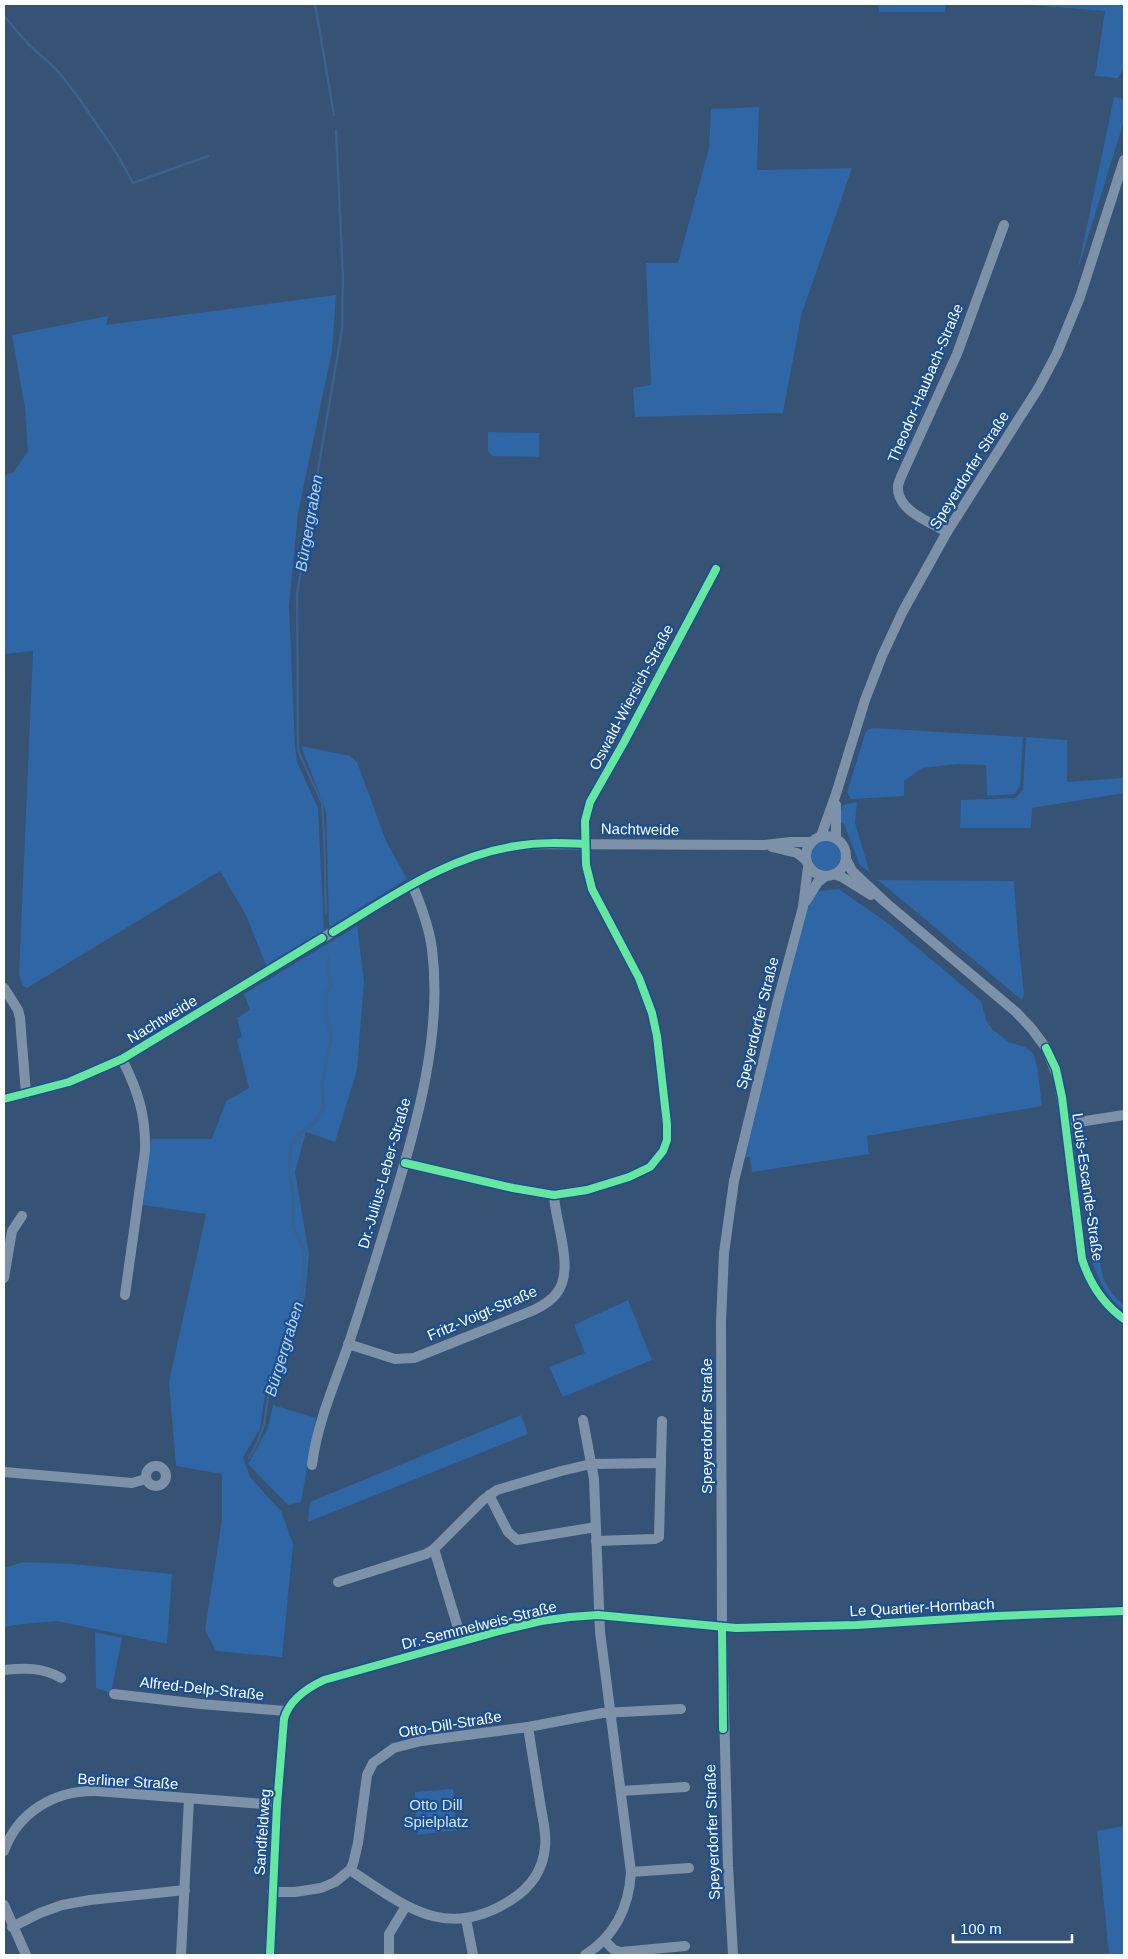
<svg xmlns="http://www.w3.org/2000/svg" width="1128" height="1959" viewBox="0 0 1128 1959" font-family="Arial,sans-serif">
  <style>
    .green { fill: #2f66a5 }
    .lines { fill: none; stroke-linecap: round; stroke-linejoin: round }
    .stream { stroke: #3b618d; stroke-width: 2.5 }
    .minor { stroke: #7d92a8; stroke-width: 10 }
    .cycleway-casing { stroke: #1b4f8f; stroke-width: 11 }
    .cycleway { stroke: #66e7a1; stroke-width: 8 }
    .labels { text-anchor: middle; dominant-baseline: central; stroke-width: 4.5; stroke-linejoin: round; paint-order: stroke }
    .street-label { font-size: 15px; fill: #fff; stroke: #1b4f8f }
    .park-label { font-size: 15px; fill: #cfe3fa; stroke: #1b4f8f }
    .water-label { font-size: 16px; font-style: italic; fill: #b5d3f5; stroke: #1b4f8f }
  </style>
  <rect width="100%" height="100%" fill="#365274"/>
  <!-- green -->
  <g class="green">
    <path d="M878 4H946L945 12H879Z"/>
    <path d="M1019 4H1124V68L1118 78 1095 76 1105 11Z"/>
    <path d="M1114 97 1124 99V121L1078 269Z"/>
    <path d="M759 107 757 170 852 168 801 316 783 413 635 417 633 388 651 385 646 263H678L709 148 711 109Z"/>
    <path d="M336 295 332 351 298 513 289 606 295 747 297 762 318 808 324 930 266 965 246 915 220 871 27 988 23 986 19 975 33 651 4 654V475L13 473 28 451 25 408 12 335 108 316 106 325Z"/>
    <path d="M488 432 539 433V457L492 456 488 451Z"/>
    <path d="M874 728 1023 737 1020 786 1015 794 987 796 986 765 957 764 922 768 904 781V796L851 799 847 793 865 734 868 729Z"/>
    <path d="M1026 737 1067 740V782L1124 778V793L1032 808 1031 828H960L961 800 1015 798 1023 790Z"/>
    <path d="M301 746 350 756 357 762 386 841 407 879 329 927 326 811Z"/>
    <path d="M857 802 855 823 870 873 860 865 844 824 838 821 843 805Z"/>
    <circle cx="825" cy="855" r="16"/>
    <path d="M878 880 1014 881 1018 938 1024 994 1022 1000Z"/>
    <path d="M839 889 890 925 981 1001 986 1020 993 1030 1009 1042 1025 1047 1033 1053 1037 1065 1042 1106 867 1136 869 1154 752 1172 750 1157H743L763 1074 808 907 817 891Z"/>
    <path d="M357 926 364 981 357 1070 335 1142 306 1132 295 1172 309 1255 305 1296 295 1329 290 1326 266 1387 260 1429 243 1457 250 1477 281 1511 293 1544 282 1657 216 1651 205 1630 222 1519V1474L176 1466 169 1382 206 1214 143 1205 151 1139H212L226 1101 249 1088 237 1039 242 1037 237 1018 250 1010 244 994Z"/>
    <path d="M1087 1205H1090L1103 1278 1111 1292 1124 1306V1310C1092 1287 1086 1242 1087 1205Z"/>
    <path d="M628 1300 652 1360 563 1397 549 1367 585 1353 574 1325Z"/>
    <path d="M273 1405 316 1418 301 1502 288 1505 248 1464 268 1428Z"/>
    <path d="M521 1415 528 1434 308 1522 310 1502Z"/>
    <path d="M23 1562 73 1564 172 1574 167 1644 57 1621 14 1625 4 1627V1568Z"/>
    <path d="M95 1632 122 1638 111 1693 96 1688Z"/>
    <path d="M453 1789 456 1830 418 1835V1827L415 1825 416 1813 415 1792Z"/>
    <path d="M1124 1826V1955H1109L1097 1831Z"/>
  </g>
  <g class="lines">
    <!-- stream -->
    <g class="stream">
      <path d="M315 4 334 115"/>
      <path d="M4 16 28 44 56 69 76 94 117 154 133 183 208 156"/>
      <path d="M326 914 324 835 322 803 299 753 298 745 297 594 342 329 343 277 336 130"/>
      <path d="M249 1458 258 1441 264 1425 270 1383 292 1331 303 1288 305 1251 293 1227V1195L289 1169 291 1147 299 1134 315 1122 324 1108 322 1085 331 1039 327 1019 326 994 331 985 328 976 329 956"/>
    </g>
    <!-- minor -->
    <g class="minor">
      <path d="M947 532C931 522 896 511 898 486 899 480 903 473 905 468L957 354 1004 225"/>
      <path d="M836 805V838"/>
      <circle cx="826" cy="856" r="20"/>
      <path d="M821 836 836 794 865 700 882 656 903 611 947 532 1039 387 1057 353 1080 297 1124 160"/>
      <path d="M772 847 797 853 806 860"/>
      <path d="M846 859 852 871 885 902 1016 1012 1032 1029 1046 1048 1058 1078 1066 1124 1082 1259C1090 1284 1103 1304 1124 1319"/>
      <path d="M834 874 842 877 871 895"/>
      <path d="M806 901 818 882 826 876"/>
      <path d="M4 988 18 1010 20 1018 26 1094"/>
      <path d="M122 1059C138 1091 146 1115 145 1151L125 1295"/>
      <path d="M4 1099 69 1082 122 1059 412 884C450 864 490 847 534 844L764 845 791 842H810"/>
      <path d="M1066 1124 1124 1115"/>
      <path d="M405 1163 513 1188 554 1195 587 1190 629 1177 650 1167 663 1151 667 1140V1124L657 1036 652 1013 639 978 592 889 586 865 585 821 590 802 623 744 716 569"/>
      <path d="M4 1278 12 1231 22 1216"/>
      <path d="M348 1344 395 1359 414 1358 534 1310C542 1306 551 1301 556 1294 576 1271 555 1223 554 1195"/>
      <path d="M583 1420 594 1479 600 1632 631 1872C629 1908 615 1936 585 1955"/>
      <path d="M312 1465C317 1424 334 1385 348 1346 363 1301 377 1255 391 1209 416 1126 443 1036 432 949 429 926 421 905 412 884"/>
      <circle cx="156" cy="1476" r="10"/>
      <path d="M4 1472 132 1483 146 1479"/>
      <path d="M489 1495 508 1532 517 1540 596 1527"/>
      <path d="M596 1541 655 1539 659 1537 662 1421"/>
      <path d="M434 1549 462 1641"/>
      <path d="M338 1582 426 1554 434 1549 483 1500 497 1490 561 1471 591 1464 661 1463"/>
      <path d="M4 1670C24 1668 43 1667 61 1678"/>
      <path d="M114 1694 200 1704 286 1711"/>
      <path d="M621 1791 685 1787"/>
      <path d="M4 1851C18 1812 55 1790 96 1791L277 1805"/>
      <path d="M350 1870C405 1906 446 1942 511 1900 530 1888 543 1870 545 1847 547 1833 542 1817 540 1802 536 1777 532 1752 528 1727"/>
      <path d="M631 1872 689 1868"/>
      <path d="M272 1892H295L321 1888 335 1882 350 1870 353 1864 358 1843 367 1775 373 1763 394 1748 421 1741 528 1727 602 1713 681 1709"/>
      <path d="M4 1905 26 1955"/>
      <path d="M466 1919 473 1955"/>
      <path d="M12 1927 40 1913 62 1905 90 1900 185 1890"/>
      <path d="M604 1940 614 1950 621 1952 685 1946"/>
      <path d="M181 1955 189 1799"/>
      <path d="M270 1955 277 1805 284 1719C289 1700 307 1688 324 1680L503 1630 541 1621 570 1617 598 1615 736 1628 857 1625 997 1616 1124 1611"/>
      <path d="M389 1955V1934L406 1906"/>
      <path d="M733 1955 728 1866 722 1628 721 1322 724 1253 734 1181 778 1000 803 907 808 867"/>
    </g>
    <defs>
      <g id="cycleway">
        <path d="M333 932C391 897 448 856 516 846 539 842 563 843 585 844"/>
        <path d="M1046 1048 1056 1069 1062 1097 1082 1259C1090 1284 1103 1304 1124 1319"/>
        <path d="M4 1099 69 1082 122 1059 322 938"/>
        <path d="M405 1163 513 1188 554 1195 587 1190 629 1177 650 1167 663 1151 667 1140V1124L657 1036 652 1013 639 978 592 889 586 865 585 821 590 802 623 744 716 569"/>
        <path d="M722 1628 723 1729"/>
        <path d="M270 1955 277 1805 284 1719C289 1700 307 1688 324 1680L503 1630 541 1621 570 1617 598 1615 736 1628 857 1625 997 1616 1124 1611"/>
      </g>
    </defs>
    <!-- cycleway casing -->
    <use href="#cycleway" class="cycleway-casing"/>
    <!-- cycleway -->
    <use href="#cycleway" class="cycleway"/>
  </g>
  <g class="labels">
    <!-- street labels -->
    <g class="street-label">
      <text transform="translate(925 383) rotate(-67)">Theodor-Haubach-Straße</text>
      <text transform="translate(969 470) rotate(-58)">Speyerdorfer Straße</text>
      <text transform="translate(631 697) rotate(-62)">Oswald-Wiersich-Straße</text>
      <text transform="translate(640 829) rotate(1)">Nachtweide</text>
      <text transform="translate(162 1019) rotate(-31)">Nachtweide</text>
      <text transform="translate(757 1023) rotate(-76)">Speyerdorfer Straße</text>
      <text transform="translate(384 1173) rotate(-74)">Dr.-Julius-Leber-Straße</text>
      <text transform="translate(1088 1187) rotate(82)">Louis-Escande-Straße</text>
      <text transform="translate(482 1313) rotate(-23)">Fritz-Voigt-Straße</text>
      <text transform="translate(706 1426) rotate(-90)">Speyerdorfer Straße</text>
      <text transform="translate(922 1607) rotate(-3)">Le Quartier-Hornbach</text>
      <text transform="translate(479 1625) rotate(-14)">Dr.-Semmelweis-Straße</text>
      <text transform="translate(202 1688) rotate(6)">Alfred-Delp-Straße</text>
      <text transform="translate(450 1724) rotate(-9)">Otto-Dill-Straße</text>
      <text transform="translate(128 1781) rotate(3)">Berliner Straße</text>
      <text transform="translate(262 1832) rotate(-86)">Sandfeldweg</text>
      <text transform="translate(712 1832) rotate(-92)">Speyerdorfer Straße</text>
    </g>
    <!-- park labels -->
    <g class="park-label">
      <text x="436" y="1804">Otto Dill<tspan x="436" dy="17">Spielplatz</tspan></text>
    </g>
    <!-- water labels -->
    <g class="water-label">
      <text transform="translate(309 523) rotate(-80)">Bürgergraben</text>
      <text transform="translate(284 1349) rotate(-73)">Bürgergraben</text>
    </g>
  </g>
  <!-- border -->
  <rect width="1128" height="1959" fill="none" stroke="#ffffff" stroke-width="10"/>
  <!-- scale -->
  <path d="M953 1934v8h119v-8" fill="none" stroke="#ffffff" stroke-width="2.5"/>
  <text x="960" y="1934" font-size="15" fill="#ffffff" stroke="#1b4f8f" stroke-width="4" paint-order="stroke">100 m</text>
</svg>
